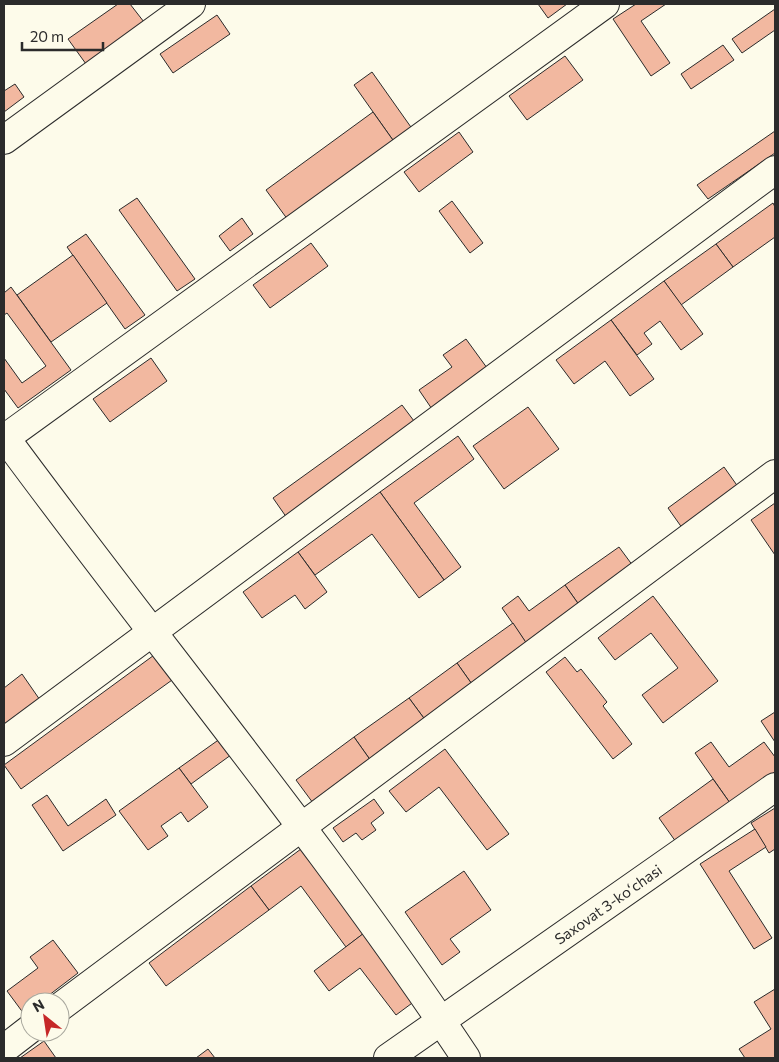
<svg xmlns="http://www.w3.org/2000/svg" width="779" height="1062" viewBox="0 0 779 1062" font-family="Commissioner,sans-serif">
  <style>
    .building { fill: #f2b8a0; stroke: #2b2b2b }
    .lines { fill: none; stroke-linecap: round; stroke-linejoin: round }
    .minor-casing { stroke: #2b2b2b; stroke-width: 30 }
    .minor { stroke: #fdfbea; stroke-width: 28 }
    .labels { text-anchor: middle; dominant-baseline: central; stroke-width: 4; stroke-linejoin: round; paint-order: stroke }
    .street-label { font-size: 15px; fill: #2b2b2b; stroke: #fdfbea }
  </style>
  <rect width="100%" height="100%" fill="#fdfbea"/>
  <!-- building -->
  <g class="building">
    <path d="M118 4H130L144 22 86 64 68 39Z"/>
    <path d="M538 4H567L548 18Z"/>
    <path d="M636 4H666L641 21 670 63 651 76 613 19Z"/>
    <path d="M775 9V30L742 53 732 39Z"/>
    <path d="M217 15 230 34 173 73 160 54Z"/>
    <path d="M723 45 734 60 691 89 681 74Z"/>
    <path d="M565 56 583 80 527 120 509 96Z"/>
    <path d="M372 72 413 130 395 143 354 85Z"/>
    <path d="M15 84 24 97 4 112V91Z"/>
    <path d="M373 112 395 143 288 220 266 190Z"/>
    <path d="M775 131V153L708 199 697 185Z"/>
    <path d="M459 132 473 152 419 192 404 172Z"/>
    <path d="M137 198 195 279 177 291 119 210Z"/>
    <path d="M452 201 483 243 470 253 439 211Z"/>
    <path d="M773 203 775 207V237L733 267 716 244Z"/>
    <path d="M242 218 253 234 230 251 219 236Z"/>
    <path d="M86 234 145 315 125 329 67 247Z"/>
    <path d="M311 243 328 266 270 308 253 285Z"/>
    <path d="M716 244 733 267 681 305 664 281Z"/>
    <path d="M73 255 107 303 51 342 17 295Z"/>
    <path d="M664 281 703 334 681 350 660 321 644 333 652 344 637 355 611 320Z"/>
    <path d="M11 287 71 370 18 408 4 389V358L22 383 46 366 7 313 4 315V293Z"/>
    <path d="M611 320 654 379 630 396 605 361 574 384 556 360Z"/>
    <path d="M466 339 490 372 434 412 419 390 452 367 443 355Z"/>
    <path d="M151 358 167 381 110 422 93 399Z"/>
    <path d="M402 405 417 425 287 518 273 498Z"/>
    <path d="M528 407 559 449 504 489 473 446Z"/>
    <path d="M458 436 474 459 414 503 461 567 444 580 380 492Z"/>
    <path d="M724 467 741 491 685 532 668 508Z"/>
    <path d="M380 492 444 580 419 598 372 534 315 575 298 552Z"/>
    <path d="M775 503V555L751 520Z"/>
    <path d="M619 547 636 570 582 609 565 585Z"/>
    <path d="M298 552 327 592 305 609 295 595 262 618 243 592Z"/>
    <path d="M565 585 582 609 529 647 502 608 518 596 529 611Z"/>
    <path d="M653 596 718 681 663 723 642 695 678 668 651 633 615 660 598 638Z"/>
    <path d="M513 623 529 647 474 687 457 663Z"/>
    <path d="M161 650 179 675 21 789 4 765Z"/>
    <path d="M565 657 577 672 581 669 607 702 603 706 632 744 613 759 546 672Z"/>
    <path d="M457 663 474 687 426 721 409 698Z"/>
    <path d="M22 674 40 700 4 726V688Z"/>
    <path d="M409 698 426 721 371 761 354 737Z"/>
    <path d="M775 712V742L761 721Z"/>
    <path d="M224 736 235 752 191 784 179 768Z"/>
    <path d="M354 737 371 761 313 803 296 780Z"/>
    <path d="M711 742 729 767 764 742 775 757V772L730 803 695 753Z"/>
    <path d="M445 749 509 834 487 850 439 787 406 812 389 791Z"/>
    <path d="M179 768 208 807 188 822 181 812 161 826 168 836 148 850 119 811Z"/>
    <path d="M713 779 730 803 676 842 659 818Z"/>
    <path d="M47 795 68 826 106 799 116 815 63 851 32 805Z"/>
    <path d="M374 799 384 813 371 823 376 830 362 840 356 833 343 842 333 828Z"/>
    <path d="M775 808V849L769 853 751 823Z"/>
    <path d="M755 829 766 847 729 871 772 938 754 949 700 864Z"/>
    <path d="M305 846 368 930 346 947 301 886 269 910 251 886Z"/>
    <path d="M464 871 491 910 450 939 460 952 442 965 405 912Z"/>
    <path d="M251 886 269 910 166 986 149 963Z"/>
    <path d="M368 930 419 998 396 1015 360 968 329 991 314 971Z"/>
    <path d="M53 940 78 973 40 1002H30V1009L24 1014 7 991 38 968 30 957Z"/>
    <path d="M775 989V1058H745L739 1049 771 1029 754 1002Z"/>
    <path d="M44 1041 56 1058H20Z"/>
    <path d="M208 1049 215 1058H196Z"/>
  </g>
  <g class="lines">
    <defs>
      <g id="minor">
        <path d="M4 140 191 4"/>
        <path d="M4 436C157 644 323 843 466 1058"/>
        <path d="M4 439 605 4"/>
        <path d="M4 742 775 170"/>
        <path d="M60 1007 775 474"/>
        <path d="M4 1049 30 1029"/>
        <path d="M388 1058 775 787"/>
      </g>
    </defs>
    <!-- minor casing -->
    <use href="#minor" class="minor-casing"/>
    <!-- minor -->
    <use href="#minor" class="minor"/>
  </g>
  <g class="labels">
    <!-- street labels -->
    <g class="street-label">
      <text transform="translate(608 904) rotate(-35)">Saxovat 3-koʻchasi</text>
    </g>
  </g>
  <!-- border -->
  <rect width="779" height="1062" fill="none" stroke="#2b2b2b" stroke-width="10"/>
  <!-- north arrow -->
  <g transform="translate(45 1017) rotate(330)"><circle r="24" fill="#fdfbea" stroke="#a9a89e"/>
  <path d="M0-4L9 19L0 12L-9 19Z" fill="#c62828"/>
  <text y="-8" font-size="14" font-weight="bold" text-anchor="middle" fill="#2b2b2b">N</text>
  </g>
  <!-- scale -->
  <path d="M22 42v8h81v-8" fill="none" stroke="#2b2b2b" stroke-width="2.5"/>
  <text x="30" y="42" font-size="15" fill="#2b2b2b" stroke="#fdfbea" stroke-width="4" paint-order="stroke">20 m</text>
</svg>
